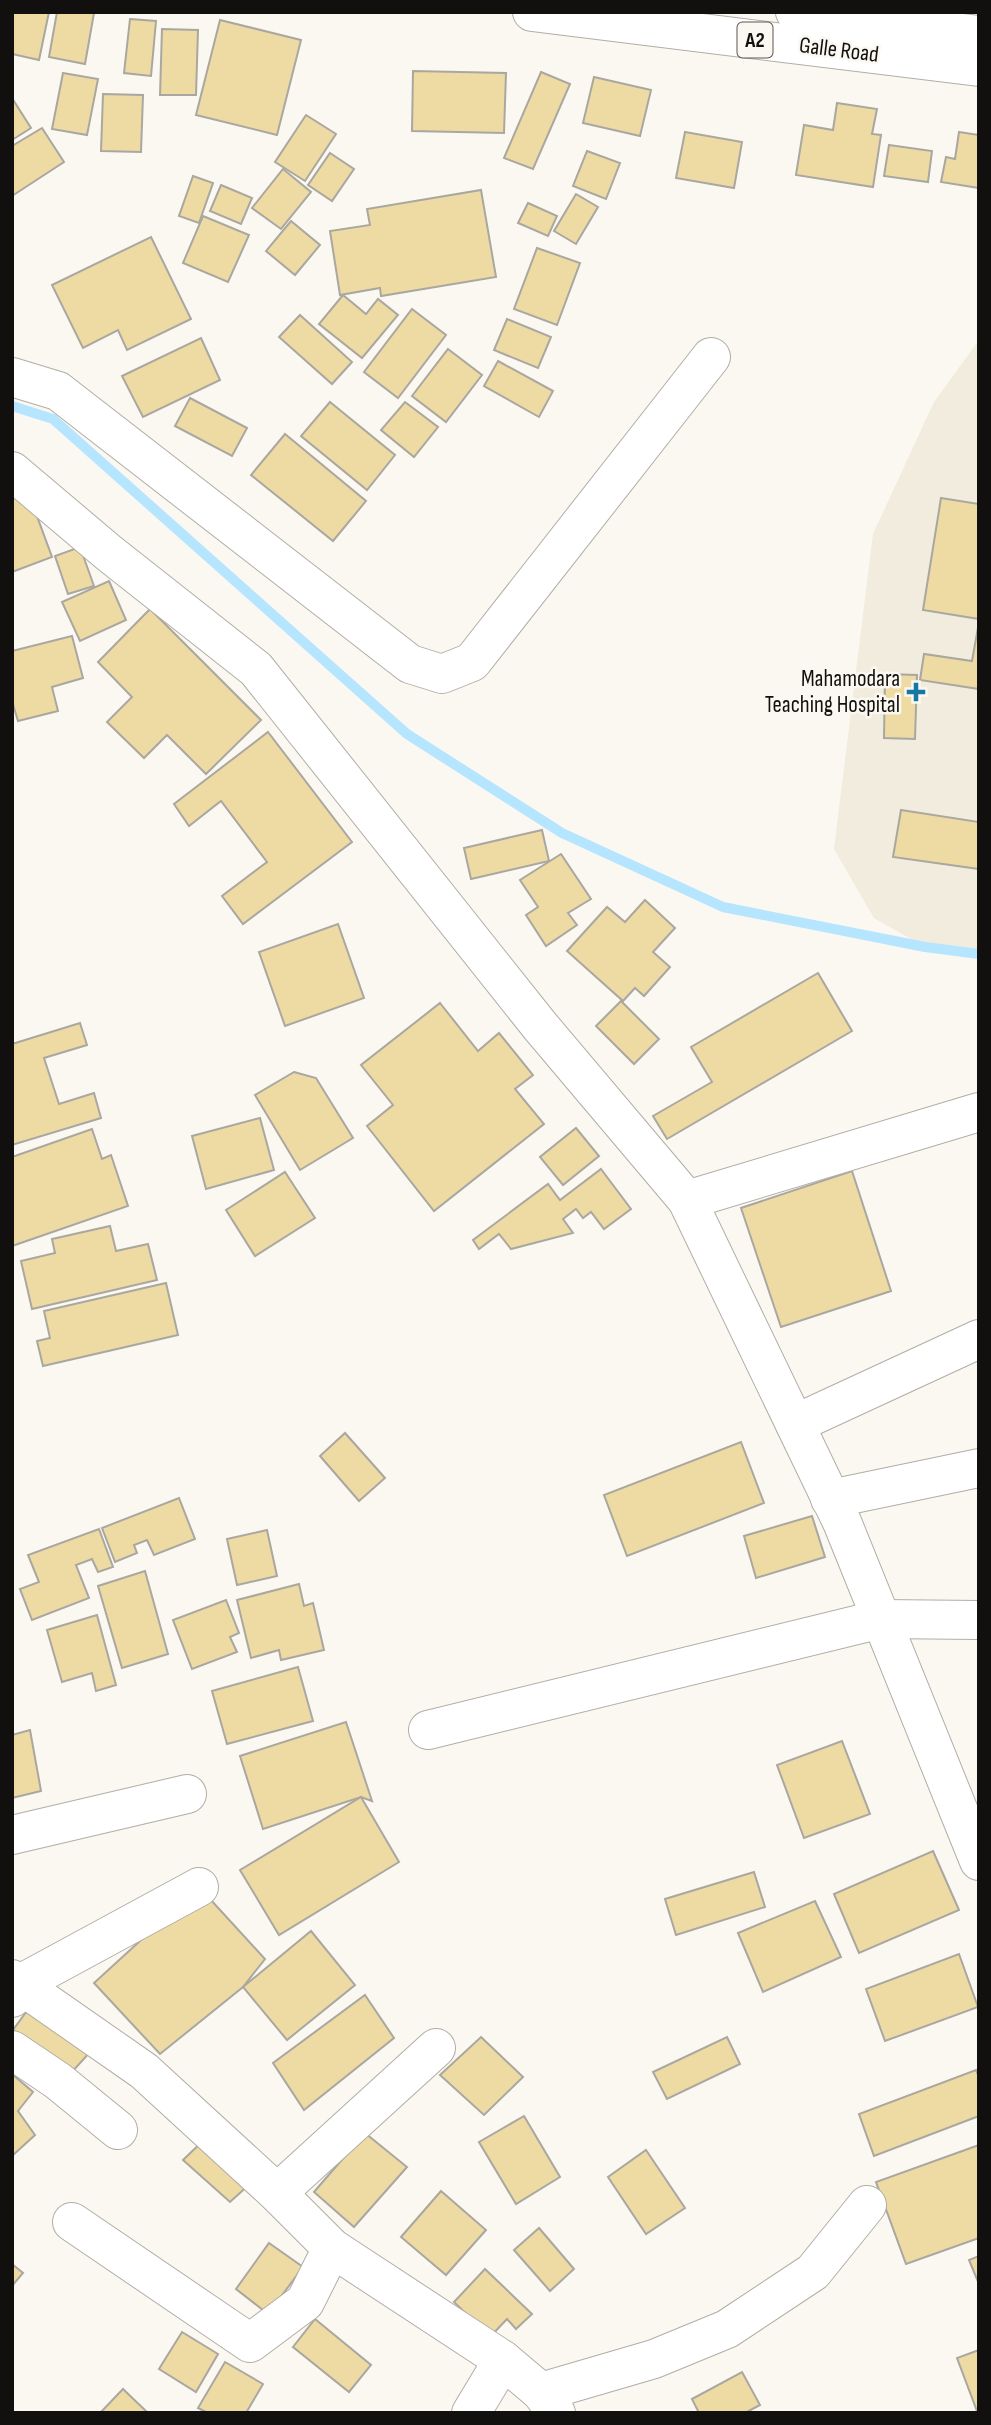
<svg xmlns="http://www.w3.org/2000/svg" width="991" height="2425" viewBox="0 0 991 2425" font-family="'Sofia Sans Condensed',sans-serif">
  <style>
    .built { fill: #f1ecdd }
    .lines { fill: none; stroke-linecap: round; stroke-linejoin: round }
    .stream { stroke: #b6e5ff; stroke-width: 10 }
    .building { fill: #eedba3; stroke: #aaa7a0; stroke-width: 2 }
    .minor-casing { stroke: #b1aea7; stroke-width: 40 }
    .highway-casing { stroke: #b1aea7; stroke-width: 40 }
    .minor { stroke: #fff; stroke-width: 38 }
    .highway { stroke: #fff; stroke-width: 38 }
    .poi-dot { fill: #1379a4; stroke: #faf8f0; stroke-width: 2.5 }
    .labels { text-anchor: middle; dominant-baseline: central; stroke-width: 5; stroke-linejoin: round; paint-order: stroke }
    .shield { fill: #faf8f0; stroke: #575652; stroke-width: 2 }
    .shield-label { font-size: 21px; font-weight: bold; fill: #11100e }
    .street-label { font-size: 23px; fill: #11100e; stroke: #faf8f0 }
    .poi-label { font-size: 23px; fill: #11100e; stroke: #faf8f0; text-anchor: end }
  </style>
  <rect width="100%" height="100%" fill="#faf8f0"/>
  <!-- built -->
  <path class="built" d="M979 340V955L925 947 874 918 834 849 873 534 934 402Z"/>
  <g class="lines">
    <!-- stream -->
    <path class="stream" d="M12 406 53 419 407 734 562 833 723 907 925 947 979 954"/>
  </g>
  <!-- building -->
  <g class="building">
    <path d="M12 12H49L39 60 12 54Z"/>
    <path d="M57 12 94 13 85 64 49 57Z"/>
    <path d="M130 19 156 21 151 76 124 73Z"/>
    <path d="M220 20 301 40 277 135 196 115Z"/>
    <path d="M162 29 198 30 196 95H160Z"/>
    <path d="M413 71 506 73 504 133 412 131Z"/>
    <path d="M541 72 570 84 533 169 504 158Z"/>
    <path d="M63 73 98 79 87 135 52 129Z"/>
    <path d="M594 77 651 90 640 136 583 123Z"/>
    <path d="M103 94 143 95 141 152 101 151Z"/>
    <path d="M12 98 31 128 12 140Z"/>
    <path d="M837 103 877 109 872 134 881 135 873 187 796 175 804 125 833 130Z"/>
    <path d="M306 115 336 134 305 181 275 162Z"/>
    <path d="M42 128 64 162 12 196V146Z"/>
    <path d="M685 132 742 142 734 188 676 178Z"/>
    <path d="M959 132 979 135V188L941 182 946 157 955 159Z"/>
    <path d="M889 145 932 151 928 182 884 176Z"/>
    <path d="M587 151 620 163 606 199 573 186Z"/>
    <path d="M330 153 354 169 332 201 308 185Z"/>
    <path d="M283 169 311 192 281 229 252 208Z"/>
    <path d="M193 176 213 183 199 223 179 216Z"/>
    <path d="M221 185 252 198 241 224 210 211Z"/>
    <path d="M481 190 496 277 381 296 380 288 340 295 330 231 370 225 367 209Z"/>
    <path d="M576 194 598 207 576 244 554 231Z"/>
    <path d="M528 203 557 216 548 236 518 223Z"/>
    <path d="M203 216 249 235 228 282 183 263Z"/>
    <path d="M291 221 320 245 295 275 266 251Z"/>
    <path d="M151 237 191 319 127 350 118 330 83 348 52 285Z"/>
    <path d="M537 248 580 263 557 325 514 309Z"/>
    <path d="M343 295 366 314 378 299 398 315 362 358 319 324Z"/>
    <path d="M412 309 446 335 398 398 364 372Z"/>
    <path d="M300 315 352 362 332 384 279 337Z"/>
    <path d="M507 319 551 337 538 368 494 350Z"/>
    <path d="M201 338 220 380 143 417 122 376Z"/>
    <path d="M448 349 482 375 446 422 412 396Z"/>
    <path d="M498 361 553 391 539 417 484 386Z"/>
    <path d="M190 398 247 428 232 456 175 426Z"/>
    <path d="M330 402 395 455 367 490 301 436Z"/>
    <path d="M405 402 438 427 414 457 381 430Z"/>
    <path d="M285 434 366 501 333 541 251 475Z"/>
    <path d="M27 489 52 557 12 572V495Z"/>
    <path d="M941 498 979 504V619L923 610Z"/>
    <path d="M80 547 94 586 68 594 55 556Z"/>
    <path d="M109 581 126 620 80 641 62 602Z"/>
    <path d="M150 609 261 720 206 774 167 735 144 758 107 722 132 697 98 662Z"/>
    <path d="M979 622V689L920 680 924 654 972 661Z"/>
    <path d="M72 636 83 678 52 687 58 711 18 721 12 701V651Z"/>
    <path d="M885 674 917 675 915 739 884 738Z"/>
    <path d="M268 732 352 842 243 924 222 896 267 862 221 801 189 826 174 804Z"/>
    <path d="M901 810 979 822V869L893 857Z"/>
    <path d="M542 830 549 861 471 879 464 848Z"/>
    <path d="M561 854 591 899 568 913 577 925 546 946 526 915 538 907 520 880Z"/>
    <path d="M645 900 675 928 653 952 670 967 644 996 635 988 623 1001 567 951 607 907 625 922Z"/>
    <path d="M338 924 364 998 285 1026 259 952Z"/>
    <path d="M818 973 852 1031 667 1139 653 1116 712 1082 691 1047Z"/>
    <path d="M621 1001 659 1039 634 1064 596 1026Z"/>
    <path d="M440 1003 478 1051 499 1033 533 1075 515 1089 544 1124 434 1211 367 1126 393 1105 361 1065Z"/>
    <path d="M80 1023 87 1045 44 1058 59 1104 94 1093 101 1118 12 1145V1044Z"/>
    <path d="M294 1072 316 1078 353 1138 300 1170 255 1095Z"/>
    <path d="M260 1118 274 1170 206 1189 192 1136Z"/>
    <path d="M576 1128 599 1156 563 1185 540 1157Z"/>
    <path d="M92 1129 102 1159 111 1155 128 1206 12 1246V1157Z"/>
    <path d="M601 1169 631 1209 604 1229 591 1212 583 1218 576 1209 563 1219 573 1233 511 1249 499 1234 479 1249 473 1240 548 1184 560 1200Z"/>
    <path d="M852 1171 891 1291 781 1327 741 1208Z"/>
    <path d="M285 1172 315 1218 255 1256 226 1210Z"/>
    <path d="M110 1226 116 1251 148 1244 157 1280 32 1309 21 1261 55 1253 52 1239Z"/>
    <path d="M166 1283 178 1335 43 1366 37 1341 50 1338 44 1311Z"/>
    <path d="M345 1433 385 1478 359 1501 320 1456Z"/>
    <path d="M741 1442 764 1503 627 1556 604 1495Z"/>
    <path d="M179 1498 195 1539 154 1555 147 1540 134 1545 137 1553 115 1562 102 1528Z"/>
    <path d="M812 1516 825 1557 756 1578 744 1536Z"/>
    <path d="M99 1529 113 1567 98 1572 92 1559 76 1565 89 1598 32 1620 20 1589 39 1582 28 1555Z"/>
    <path d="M267 1530 277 1576 237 1585 227 1539Z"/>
    <path d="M145 1571 168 1654 122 1668 98 1586Z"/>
    <path d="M299 1584 304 1606 313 1603 324 1650 281 1660 279 1650 251 1658 237 1600Z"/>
    <path d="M226 1600 239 1633 230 1637 237 1652 192 1669 173 1620Z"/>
    <path d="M97 1615 116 1685 96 1691 92 1673 62 1682 47 1630Z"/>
    <path d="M298 1667 313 1721 227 1744 212 1691Z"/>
    <path d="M346 1722 372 1801 361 1797 263 1829 240 1756Z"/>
    <path d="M30 1730 41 1791 12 1798V1735Z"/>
    <path d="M842 1741 870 1814 804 1838 777 1765Z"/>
    <path d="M361 1797 399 1862 279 1935 240 1870Z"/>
    <path d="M933 1851 959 1910 859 1953 834 1894Z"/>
    <path d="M754 1872 765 1907 676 1935 665 1899Z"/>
    <path d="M199 1887 265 1959 243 1987 160 2054 94 1983Z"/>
    <path d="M815 1901 841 1957 763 1992 738 1933Z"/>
    <path d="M311 1931 355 1985 287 2040 243 1987Z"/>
    <path d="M959 1954 978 2007 885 2041 866 1989Z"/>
    <path d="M365 1995 394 2038 304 2110 273 2063Z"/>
    <path d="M32 2004 92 2050 72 2072 13 2030Z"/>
    <path d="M481 2037 523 2077 484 2115 440 2075Z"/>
    <path d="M727 2037 740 2064 667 2099 653 2072Z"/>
    <path d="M976 2070 979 2077V2116L874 2156 859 2114Z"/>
    <path d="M12 2074 33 2092 18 2111 35 2135 12 2156Z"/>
    <path d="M524 2116 560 2177 516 2204 479 2142Z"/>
    <path d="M365 2133 407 2167 354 2227 314 2192Z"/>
    <path d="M206 2138 251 2183 230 2202 183 2160Z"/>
    <path d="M979 2145V2238L906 2264 876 2182Z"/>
    <path d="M646 2150 685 2208 646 2234 608 2177Z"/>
    <path d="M441 2191 486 2230 446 2275 401 2237Z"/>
    <path d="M539 2228 574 2269 550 2291 514 2250Z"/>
    <path d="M269 2243 303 2267 268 2314 236 2289Z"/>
    <path d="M979 2256V2284L969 2260Z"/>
    <path d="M12 2264 23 2273 12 2286Z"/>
    <path d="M485 2269 532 2314 516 2329 507 2319 490 2337 454 2302Z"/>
    <path d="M315 2319 371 2365 349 2392 293 2347Z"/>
    <path d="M182 2332 218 2354 196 2392 159 2369Z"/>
    <path d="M979 2350V2410L977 2411 957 2358Z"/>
    <path d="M225 2362 263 2384 246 2413H208L198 2408Z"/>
    <path d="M742 2372 760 2405 745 2413H699L692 2399Z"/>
    <path d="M123 2389 148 2413H100Z"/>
  </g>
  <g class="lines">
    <defs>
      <g id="minor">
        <path d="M12 377 58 391 410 664 442 674 472 662 711 357"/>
        <path d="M12 471 109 553 256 669 540 1026 687 1200 842 1522 979 1861"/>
        <path d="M687 1200 979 1112"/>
        <path d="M795 1424 979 1339"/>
        <path d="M830 1499 979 1468"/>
        <path d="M428 1730 881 1619 979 1620"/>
        <path d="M12 1835 187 1794"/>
        <path d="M12 1979 144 2071 277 2193 332 2248 503 2360 541 2392 556 2413"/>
        <path d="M12 1998 20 1984 199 1887"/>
        <path d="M12 2050 58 2081 118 2130"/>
        <path d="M277 2193 436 2048"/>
        <path d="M72 2222 250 2343 305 2302 332 2248"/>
        <path d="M541 2392 654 2359 727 2329 813 2272 867 2205"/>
        <path d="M471 2413 503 2360"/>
      </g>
      <g id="highway">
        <path d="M532 12 979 67"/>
        <path d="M795 12 979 35"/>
      </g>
    </defs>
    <!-- minor casing -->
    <use href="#minor" class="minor-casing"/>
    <!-- highway casing -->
    <use href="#highway" class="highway-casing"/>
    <!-- minor -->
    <use href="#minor" class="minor"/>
    <!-- highway -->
    <use href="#highway" class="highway"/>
  </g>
  <!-- markers -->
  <path class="poi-dot" d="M912.5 681.5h7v7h7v7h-7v7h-7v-7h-7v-7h7z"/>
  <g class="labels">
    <!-- shield labels -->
    <rect class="shield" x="737.5" y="22.5" width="35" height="35" rx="5"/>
    <g class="shield-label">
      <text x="755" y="40">A2</text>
    </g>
    <!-- street labels -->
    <g class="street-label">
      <text transform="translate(839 50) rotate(7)">Galle Road</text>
    </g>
    <!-- poi labels -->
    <g class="poi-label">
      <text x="900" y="679">Mahamodara<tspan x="900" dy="26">Teaching Hospital</tspan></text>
    </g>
  </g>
  <!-- border -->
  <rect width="991" height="2425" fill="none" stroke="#11100e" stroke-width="28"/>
</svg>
